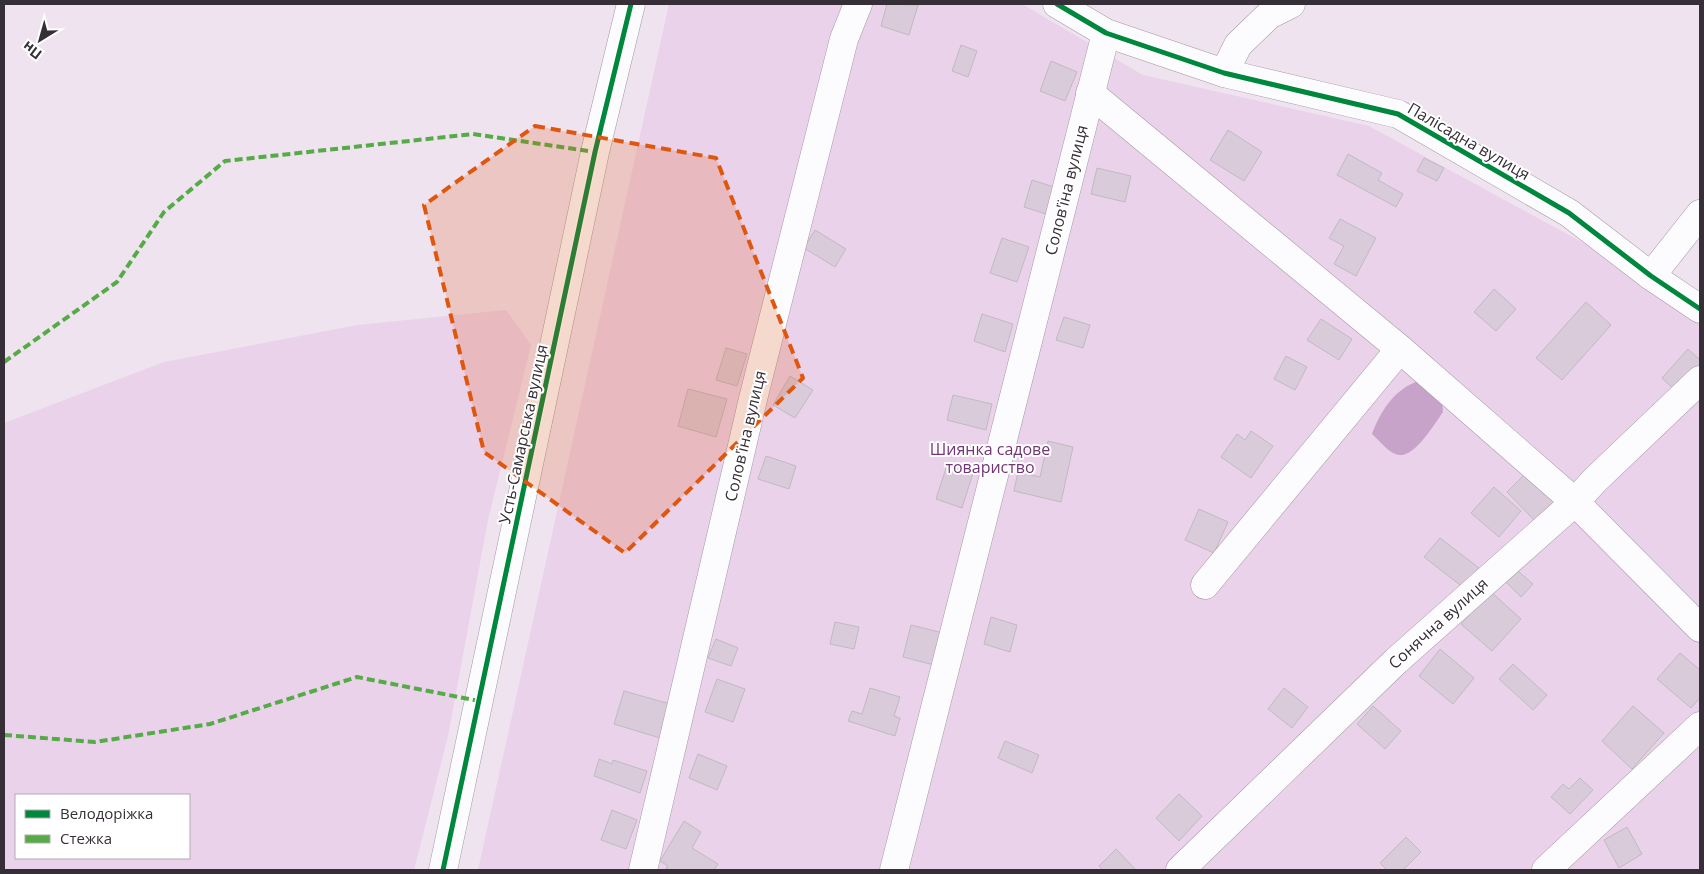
<svg xmlns="http://www.w3.org/2000/svg" width="1704" height="874" viewBox="0 0 1704 874" font-family="'Open Sans',sans-serif">
  <style>
    .green { fill: #ead2eb; fill-rule: evenodd }
    .water { fill: #c7a2c9 }
    .building { fill: #d9cbda; stroke: #c1b9c1 }
    .lines { fill: none; stroke-linecap: round; stroke-linejoin: round }
    .minor-casing { stroke: #a29aa3; stroke-width: 29 }
    .minor { stroke: #fcfbfd; stroke-width: 28 }
    .quiet { stroke: #55ab45; stroke-width: 4; stroke-dasharray: 8 4; stroke-linecap: butt }
    .cycleway-casing { stroke: #fff; stroke-width: 8 }
    .cycleway { stroke: #00873e; stroke-width: 5 }
    .marked { fill: #df570e; fill-opacity: 0.2; stroke: #df570e; stroke-width: 4; stroke-dasharray: 10 6; stroke-linejoin: round }
    .labels { text-anchor: middle; dominant-baseline: central; stroke-width: 4; stroke-linejoin: round; paint-order: stroke }
    .street-label { font-size: 16px; fill: #372f37; stroke: #fff }
    .park-label { font-size: 16px; fill: #713575; stroke: #fff }
  </style>
  <rect width="100%" height="100%" fill="#eee3ef"/>
  <!-- green -->
  <g class="green">
    <path d="M669 4H1022L1143 75 1369 126 1622 264 1700 315V870H478Z"/>
    <path d="M506 310 531 345 488 520 448 736 414 870H4V423L164 362 358 325ZM16 795H189V858H16Z"/>
  </g>
  <!-- water -->
  <path class="water" d="M1419 381 1442 400 1443 412C1435 423 1416 456 1400 455 1390 455 1379 440 1372 434 1380 412 1395 388 1419 381Z"/>
  <!-- building -->
  <g class="building">
    <path d="M887 4 918 5 909 35 881 26Z"/>
    <path d="M961 45 977 51 968 77 952 71Z"/>
    <path d="M1051 61 1077 72 1065 101 1040 91Z"/>
    <path d="M1228 130 1262 152 1244 181 1210 160Z"/>
    <path d="M1348 154 1382 173 1378 180 1403 194 1396 207 1337 175Z"/>
    <path d="M1424 158 1444 168 1437 181 1417 171Z"/>
    <path d="M1097 168 1131 176 1125 202 1091 194Z"/>
    <path d="M1032 180 1057 188 1049 215 1024 207Z"/>
    <path d="M1340 219 1376 238 1356 276 1334 264 1344 246 1329 238Z"/>
    <path d="M815 230 846 249 835 267 804 248Z"/>
    <path d="M1002 238 1029 247 1017 282 990 273Z"/>
    <path d="M1494 289 1516 309 1496 331 1474 312Z"/>
    <path d="M1586 302 1611 325 1562 380 1536 358Z"/>
    <path d="M982 314 1013 324 1005 352 974 341Z"/>
    <path d="M1064 317 1090 325 1083 348 1056 340Z"/>
    <path d="M1321 319 1352 339 1339 360 1307 340Z"/>
    <path d="M726 348 747 354 737 386 716 380Z"/>
    <path d="M1688 349 1700 360V371L1679 394 1662 378Z"/>
    <path d="M1286 356 1307 367 1295 390 1274 379Z"/>
    <path d="M790 376 813 390 795 418 773 405Z"/>
    <path d="M688 389 727 399 716 437 678 426Z"/>
    <path d="M953 395 992 404 986 430 947 420Z"/>
    <path d="M1251 431 1273 446 1251 478 1221 457 1237 434 1245 440Z"/>
    <path d="M1048 441 1073 447 1061 502 1014 491 1018 472 1040 477Z"/>
    <path d="M766 456 796 466 789 489 758 479Z"/>
    <path d="M947 465 973 473 962 508 936 499Z"/>
    <path d="M1528 471 1556 501 1535 521 1507 492Z"/>
    <path d="M1494 487 1521 511 1499 537 1471 513Z"/>
    <path d="M1199 509 1228 522 1214 553 1185 540Z"/>
    <path d="M1440 538 1479 568 1464 588 1424 557Z"/>
    <path d="M1512 566 1533 584 1521 597 1501 577Z"/>
    <path d="M1490 591 1521 619 1492 651 1461 624Z"/>
    <path d="M991 617 1017 625 1010 652 984 644Z"/>
    <path d="M835 622 859 627 854 649 830 644Z"/>
    <path d="M911 625 943 633 934 665 903 657Z"/>
    <path d="M716 639 738 648 731 666 708 658Z"/>
    <path d="M1440 649 1474 678 1453 704 1419 676Z"/>
    <path d="M1680 653 1700 670V698L1691 708 1657 679Z"/>
    <path d="M1513 664 1547 695 1533 710 1499 679Z"/>
    <path d="M717 679 745 689 733 722 705 712Z"/>
    <path d="M870 688 900 697 894 716 900 718 895 736 848 721 852 711 862 714Z"/>
    <path d="M1284 688 1308 707 1292 728 1268 709Z"/>
    <path d="M624 691 670 704 660 738 614 724Z"/>
    <path d="M1373 706 1401 731 1385 749 1357 724Z"/>
    <path d="M1633 706 1664 733 1632 769 1602 741Z"/>
    <path d="M1005 741 1039 755 1032 773 998 758Z"/>
    <path d="M698 754 727 766 717 790 689 778Z"/>
    <path d="M599 759 612 764 613 760 647 771 640 793 594 776Z"/>
    <path d="M1580 778 1593 790 1570 814 1551 797 1563 784 1569 789Z"/>
    <path d="M1179 794 1202 816 1179 841 1156 818Z"/>
    <path d="M612 810 637 820 626 849 601 840Z"/>
    <path d="M684 821 701 832 692 848 718 864 714 870H670L666 868 668 866 660 861Z"/>
    <path d="M1627 827 1642 854 1619 868 1604 840Z"/>
    <path d="M1406 837 1421 852 1403 870H1387L1380 863Z"/>
    <path d="M1116 849 1136 870H1103L1099 866Z"/>
  </g>
  <g class="lines">
    <defs>
      <g id="minor">
        <path d="M1057 4 1106 33 1224 73 1398 114 1569 213 1651 276 1700 309"/>
        <path d="M1224 73 1238 45 1269 15 1291 4"/>
        <path d="M1090 93 1400 349 1575 502 1700 628"/>
        <path d="M1651 276 1700 214"/>
        <path d="M1205 585 1400 349"/>
        <path d="M443 870 595 152 631 4"/>
        <path d="M643 870 753 399 844 39 858 4"/>
        <path d="M894 870 1106 33"/>
        <path d="M1180 870 1396 661 1575 502 1595 480 1700 380"/>
        <path d="M1546 870 1700 726"/>
      </g>
    </defs>
    <!-- minor casing -->
    <use href="#minor" class="minor-casing"/>
    <!-- minor -->
    <use href="#minor" class="minor"/>
    <!-- quiet -->
    <g class="quiet">
      <path d="M4 362 117 282 164 212 225 161 473 134 595 152"/>
      <path d="M4 735 95 742 210 724 357 677 479 701"/>
    </g>
    <defs>
      <g id="cycleway">
        <path d="M1057 4 1106 33 1224 73 1398 114 1569 213 1651 276 1700 309"/>
        <path d="M443 870 595 152 631 4"/>
      </g>
    </defs>
    <!-- cycleway casing -->
    <use href="#cycleway" class="cycleway-casing"/>
    <!-- cycleway -->
    <use href="#cycleway" class="cycleway"/>
  </g>
  <!-- marked area -->
  <path class="marked" d="M535 126 716 158 803 378 625 553 484 452 424 205Z"/>
  <g class="labels">
    <!-- street labels -->
    <g class="street-label">
      <text transform="translate(1469 141) rotate(30)">Палісадна вулиця</text>
      <text transform="translate(1066 190) rotate(-76)">Солов'їна вулиця</text>
      <text transform="translate(523 434) rotate(-78)">Усть-Самарська вулиця</text>
      <text transform="translate(745 436) rotate(-77)">Солов'їна вулиця</text>
      <text transform="translate(1438 623) rotate(-42)">Сонячна вулиця</text>
    </g>
    <!-- park labels -->
    <g class="park-label">
      <text x="990" y="449">Шиянка садове<tspan x="990" dy="18">товариство</tspan></text>
    </g>
  </g>
  <!-- border -->
  <rect width="1704" height="874" fill="none" stroke="#372f37" stroke-width="10"/>
  <!-- legend -->
  <rect x="15" y="794" width="175" height="65" fill="#ffffff" stroke="#afacaf"/>
  <rect x="25" y="810" width="25" height="8" fill="#00873e" stroke="#afacaf"/>
  <text x="60" y="819" font-size="15" fill="#372f37">Велодоріжка</text>
  <rect x="25" y="835" width="25" height="8" fill="#55ab45" stroke="#afacaf"/>
  <text x="60" y="844" font-size="15" fill="#372f37">Стежка</text>
  <!-- north arrow -->
  <g transform="translate(40 40) rotate(217)" stroke="#ffffff" stroke-width="4" paint-order="stroke">
  <path d="M0-4L9 19L0 12L-9 19Z" fill="#372f37"/>
  <text y="-8" font-size="14" font-weight="bold" text-anchor="middle" fill="#372f37">Пн</text>
  </g>
</svg>
